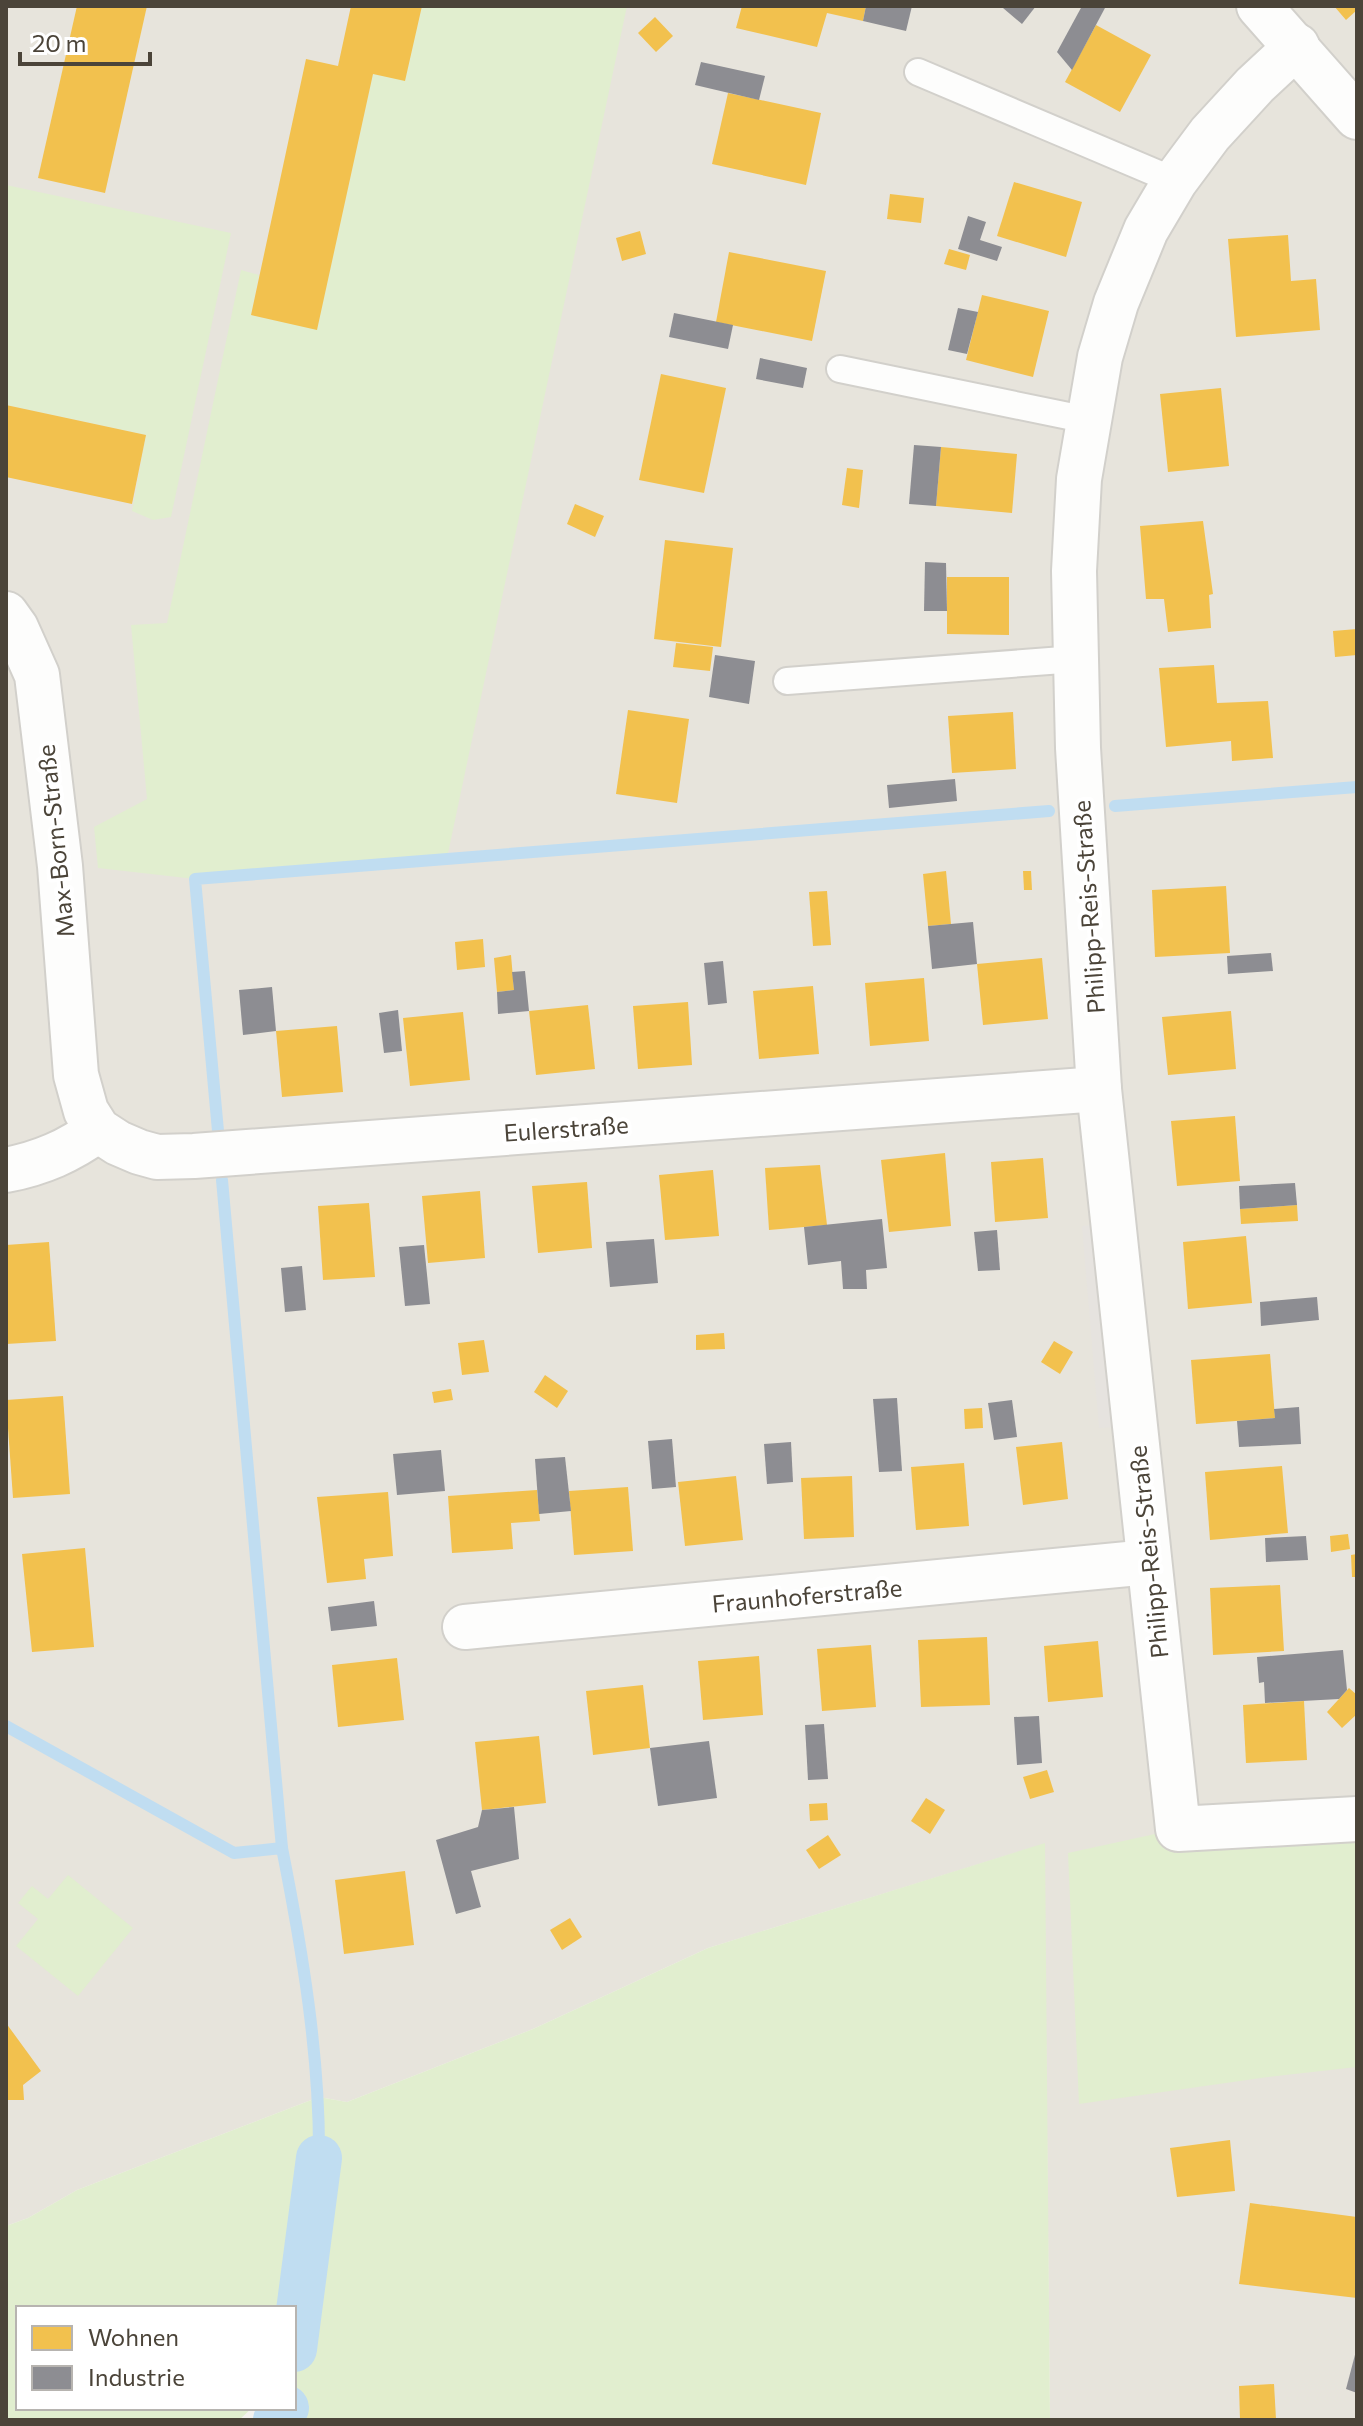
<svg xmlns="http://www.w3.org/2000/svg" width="1363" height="2426" viewBox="0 0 1363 2426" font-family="Commissioner,sans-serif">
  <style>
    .residential { fill: #e7e4dc }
    .green { fill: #e1eecf }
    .parking { fill: #e6e3df }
    .homes { fill: #f2c14e }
    .industry { fill: #8d8d92 }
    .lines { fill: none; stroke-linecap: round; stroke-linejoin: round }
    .stream { stroke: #c0ddf1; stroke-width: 12 }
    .canal { stroke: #c0ddf1; stroke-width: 46 }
    .lane-casing { stroke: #d2d0cb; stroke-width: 30 }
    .street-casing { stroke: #d2d0cb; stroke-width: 48 }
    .lane { stroke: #fdfdfc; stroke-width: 26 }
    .street { stroke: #fdfdfc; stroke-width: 44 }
    .labels { text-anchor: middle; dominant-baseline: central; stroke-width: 8; stroke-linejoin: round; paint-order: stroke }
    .street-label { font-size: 24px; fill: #4b4439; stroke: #fff }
  </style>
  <rect width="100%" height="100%" fill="#f4f2ee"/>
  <!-- residential -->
  <path class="residential" d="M6 6H1357V2420H1050L1044 1844 708 1948 533 2029 347 2102 319 2097 77 2190 28 2218 6 2226Z"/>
  <!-- green -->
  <g class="green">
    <path d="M422 6H627L447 858 195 879 98 868 94 827 147 799 131 625 167 623 241 270 259 275 251 315 317 329 373 74 405 80Z"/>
    <path d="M6 185 231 233 171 517 153 520 132 511 146 435 6 405Z"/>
    <path d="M1357 1819V2067L1268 2077 1079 2104 1068 1853 1178 1829Z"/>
    <path d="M1045 1843 1050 2420H276L286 2408H294V2349L319 2158V2104L284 2308H18V2408H252L239 2420H6V2226L28 2218 77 2190 319 2097 347 2102 533 2029 708 1948Z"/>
    <path d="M68 1875 133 1928 78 1996 16 1946 38 1919 18 1903 32 1886 48 1899Z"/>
  </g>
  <!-- parking -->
  <path class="parking" d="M1101 1224 1117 1427 1099 1428 1082 1226Z"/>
  <!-- homes -->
  <g class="homes">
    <path d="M77 6H147L105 193 38 178Z"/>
    <path d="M351 6H422L405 81 373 74 317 330 251 315 306 59 338 66Z"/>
    <path d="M742 6H866L863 21 827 13 817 47 736 28Z"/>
    <path d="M1334 6H1357V10L1346 20Z"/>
    <path d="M655 17 673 36 656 52 638 33Z"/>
    <path d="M1096 25 1151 55 1120 112 1065 82Z"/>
    <path d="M728 93 821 113 806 185 712 164Z"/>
    <path d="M1014 182 1082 202 1066 257 997 236Z"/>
    <path d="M890 194 924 198 921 223 887 219Z"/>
    <path d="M640 231 646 254 622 261 616 238Z"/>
    <path d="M1288 235 1291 281 1316 279 1320 330 1236 337 1228 239Z"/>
    <path d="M949 249 970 255 966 270 944 264Z"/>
    <path d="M729 252 826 271 812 341 716 322Z"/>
    <path d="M982 295 1049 311 1033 377 966 360Z"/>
    <path d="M661 374 726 388 704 493 639 480Z"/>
    <path d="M1221 388 1229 466 1168 472 1160 394Z"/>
    <path d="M6 405 146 435 132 504 6 477Z"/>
    <path d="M941 447 1017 454 1012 513 936 506Z"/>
    <path d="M847 468 863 470 859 508 842 505Z"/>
    <path d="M575 504 604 516 595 537 567 524Z"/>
    <path d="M1203 521 1213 594 1209 595 1211 628 1168 632 1164 599H1146L1140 526Z"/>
    <path d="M665 540 733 548 721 647 654 639Z"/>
    <path d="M947 577H1009V635L947 634Z"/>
    <path d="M1357 629V655L1335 657 1333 631Z"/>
    <path d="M676 643 713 647 710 671 673 667Z"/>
    <path d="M1214 665 1217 703 1268 701 1273 758 1232 761 1231 741 1166 747 1159 668Z"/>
    <path d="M628 710 689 719 677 803 616 794Z"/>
    <path d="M1013 712 1016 769 952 773 948 716Z"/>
    <path d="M946 871 951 924 928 926 923 874Z"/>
    <path d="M1023 871H1031L1032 890H1024Z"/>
    <path d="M1226 886 1230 953 1155 957 1152 890Z"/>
    <path d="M827 891 831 945 813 946 809 892Z"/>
    <path d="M483 939 485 967 457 970 455 942Z"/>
    <path d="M511 955 514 990 497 992 494 958Z"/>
    <path d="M1042 958 1048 1019 983 1025 977 964Z"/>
    <path d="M924 978 929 1041 870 1046 865 983Z"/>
    <path d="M813 986 819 1054 759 1059 753 991Z"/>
    <path d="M688 1002 692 1065 638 1069 633 1006Z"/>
    <path d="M588 1005 595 1069 536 1075 529 1011Z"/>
    <path d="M1231 1011 1236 1069 1168 1075 1162 1017Z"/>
    <path d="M463 1012 470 1080 410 1086 403 1018Z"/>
    <path d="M337 1026 343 1092 282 1097 276 1031Z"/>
    <path d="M1235 1116 1240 1181 1177 1186 1171 1121Z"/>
    <path d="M945 1153 951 1226 889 1232 881 1160Z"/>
    <path d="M1043 1158 1048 1218 995 1222 991 1162Z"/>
    <path d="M820 1165 827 1225 769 1230 765 1168Z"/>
    <path d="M713 1170 719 1236 665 1240 659 1175Z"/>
    <path d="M587 1182 592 1248 538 1253 532 1186Z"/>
    <path d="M480 1191 485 1258 428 1263 422 1196Z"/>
    <path d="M369 1203 375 1277 323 1280 318 1206Z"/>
    <path d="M1297 1205 1298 1221 1241 1224 1240 1209Z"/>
    <path d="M1246 1236 1252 1303 1188 1309 1183 1242Z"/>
    <path d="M49 1242 56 1341 6 1344V1245Z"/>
    <path d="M724 1333 725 1349 696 1350V1335Z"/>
    <path d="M484 1340 489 1372 462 1375 458 1343Z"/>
    <path d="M1054 1341 1073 1352 1060 1374 1041 1362Z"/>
    <path d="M1270 1354 1275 1418 1196 1424 1191 1360Z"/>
    <path d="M545 1375 568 1391 557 1408 534 1392Z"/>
    <path d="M451 1389 453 1400 434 1403 432 1392Z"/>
    <path d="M63 1396 70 1494 13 1498 6 1400Z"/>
    <path d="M982 1408 983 1428 965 1429 964 1409Z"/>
    <path d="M1062 1442 1068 1499 1023 1505 1016 1447Z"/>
    <path d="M964 1463 969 1526 916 1530 911 1467Z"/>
    <path d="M1282 1466 1288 1533 1210 1540 1205 1472Z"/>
    <path d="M736 1476 743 1540 685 1546 678 1482Z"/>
    <path d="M852 1476 854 1537 804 1539 801 1478Z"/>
    <path d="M628 1487 633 1551 574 1555 569 1491Z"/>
    <path d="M537 1490 540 1521 511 1523 513 1549 452 1553 448 1496Z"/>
    <path d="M388 1492 393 1556 364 1559 366 1579 327 1583 317 1497Z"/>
    <path d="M1348 1534 1350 1549 1331 1552 1330 1536Z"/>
    <path d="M85 1548 94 1647 32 1652 22 1554Z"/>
    <path d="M1357 1554V1577H1352L1351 1555Z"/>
    <path d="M1280 1585 1284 1651 1213 1655 1210 1588Z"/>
    <path d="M987 1637 990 1705 921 1707 918 1640Z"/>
    <path d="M1098 1641 1103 1697 1048 1702 1044 1646Z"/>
    <path d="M871 1645 876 1707 822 1711 817 1649Z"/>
    <path d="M759 1656 763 1715 703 1720 698 1661Z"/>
    <path d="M397 1658 404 1720 338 1727 332 1665Z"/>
    <path d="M643 1685 650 1748 593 1755 586 1691Z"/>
    <path d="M1349 1688 1357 1695V1714L1342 1728 1327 1712Z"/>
    <path d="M1304 1701 1307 1760 1246 1763 1243 1705Z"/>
    <path d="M539 1736 546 1803 482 1810 475 1742Z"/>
    <path d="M1047 1770 1054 1792 1030 1799 1023 1777Z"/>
    <path d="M926 1798 945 1810 930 1834 911 1821Z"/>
    <path d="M827 1803 828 1820 810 1821 809 1804Z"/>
    <path d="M828 1835 841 1855 819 1869 806 1850Z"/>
    <path d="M405 1871 414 1945 344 1954 335 1880Z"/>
    <path d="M570 1918 582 1937 562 1950 550 1930Z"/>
    <path d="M6 2023 41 2071 23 2085 24 2100H6Z"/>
    <path d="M1230 2140 1235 2191 1177 2197 1170 2148Z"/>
    <path d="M1250 2203 1357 2217V2298L1239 2284Z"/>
    <path d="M1274 2384 1276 2419 1240 2420 1239 2386Z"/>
  </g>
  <!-- industry -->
  <g class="industry">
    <path d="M866 6H912L906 31 863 21Z"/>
    <path d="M1004 6H1036L1022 24 1003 8Z"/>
    <path d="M1082 6H1106L1072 70 1057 52Z"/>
    <path d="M701 62 765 76 759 100 695 85Z"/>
    <path d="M968 216 986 222 980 240 1002 247 997 261 958 249Z"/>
    <path d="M958 308 978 312 967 354 948 350Z"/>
    <path d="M674 313 733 325 728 349 669 337Z"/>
    <path d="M760 358 807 368 803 388 756 379Z"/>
    <path d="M914 445 941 447 936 506 909 504Z"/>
    <path d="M925 562 946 563 947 611H924Z"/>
    <path d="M715 655 755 661 749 704 709 697Z"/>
    <path d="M955 779 957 801 889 808 887 785Z"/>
    <path d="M973 922 977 964 932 969 928 926Z"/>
    <path d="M1271 953 1273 971 1228 974 1227 956Z"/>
    <path d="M723 961 727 1003 708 1005 704 963Z"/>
    <path d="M525 971 529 1011 498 1014 497 992 514 990 512 972Z"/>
    <path d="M272 987 276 1031 243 1035 239 990Z"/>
    <path d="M398 1010 402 1051 384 1053 379 1013Z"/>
    <path d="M1295 1183 1297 1205 1240 1209 1239 1186Z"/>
    <path d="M882 1219 887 1268 866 1270 867 1289H843L841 1261 808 1265 804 1227Z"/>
    <path d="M997 1230 1000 1270 978 1271 974 1232Z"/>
    <path d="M654 1239 658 1283 610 1287 606 1242Z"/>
    <path d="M424 1245 430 1304 405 1306 399 1247Z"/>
    <path d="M302 1266 306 1310 285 1312 281 1268Z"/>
    <path d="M1317 1297 1319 1320 1261 1326 1260 1302Z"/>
    <path d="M897 1398 902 1471 879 1472 873 1399Z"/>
    <path d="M1012 1400 1017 1437 994 1440 988 1403Z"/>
    <path d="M1299 1407 1301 1444 1239 1447 1237 1421 1275 1418 1274 1409Z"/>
    <path d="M672 1439 676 1487 652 1489 648 1441Z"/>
    <path d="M791 1442 793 1482 767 1484 764 1444Z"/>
    <path d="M441 1450 445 1491 397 1495 393 1454Z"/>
    <path d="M565 1457 571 1511 539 1514 535 1459Z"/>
    <path d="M1306 1536 1308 1560 1266 1562 1265 1538Z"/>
    <path d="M374 1601 377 1626 331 1631 328 1607Z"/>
    <path d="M1343 1650 1347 1690 1339 1699 1265 1703 1264 1682 1259 1683 1257 1657Z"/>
    <path d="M1039 1716 1042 1763 1017 1765 1014 1717Z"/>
    <path d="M824 1724 828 1779 808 1780 805 1725Z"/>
    <path d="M709 1741 717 1798 658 1806 650 1748Z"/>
    <path d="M514 1807 519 1859 471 1871 481 1907 456 1914 436 1840 478 1827 482 1810Z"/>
    <path d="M1356 2351H1357V2393L1346 2389Z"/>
  </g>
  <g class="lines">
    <!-- stream -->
    <g class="stream">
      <path d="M1115 806 1357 787"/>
      <path d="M218 1131 195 879 1049 811"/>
      <path d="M222 1180 282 1848"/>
      <path d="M6 1726 234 1853 282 1848C302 1949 320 2056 319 2158"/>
    </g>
    <!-- canal -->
    <g class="canal">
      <path d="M294 2349 319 2158"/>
      <path d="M276 2420 286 2408"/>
    </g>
    <defs>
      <g id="lane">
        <path d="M918 72 1175 181"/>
        <path d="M840 369 1088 420"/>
        <path d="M787 681 1076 659"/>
      </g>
      <g id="street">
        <path d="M1259 6 1357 117"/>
        <path d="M1297 46 1255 85 1210 134 1175 181 1146 230 1116 303 1100 357 1079 479 1074 571 1078 748 1099 1089 1178 1829 1357 1819"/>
        <path d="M6 614 16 628 37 675 60 866 76 1075 86 1111 98 1130 118 1143 139 1152 157 1157 194 1156 1099 1089"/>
        <path d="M6 1170C42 1163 69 1151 98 1130"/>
        <path d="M465 1627 1149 1562"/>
      </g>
    </defs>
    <!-- lane casing -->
    <use href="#lane" class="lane-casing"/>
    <!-- street casing -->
    <use href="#street" class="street-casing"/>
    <!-- lane -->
    <use href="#lane" class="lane"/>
    <!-- street -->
    <use href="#street" class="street"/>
  </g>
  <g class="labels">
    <!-- street labels -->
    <g class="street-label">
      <text transform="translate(55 841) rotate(-96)">Max-Born-Straße</text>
      <text transform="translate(1088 907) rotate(-94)">Philipp-Reis-Straße</text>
      <text transform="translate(566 1128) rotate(-4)">Eulerstraße</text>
      <text transform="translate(1148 1552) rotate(-96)">Philipp-Reis-Straße</text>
      <text transform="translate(807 1595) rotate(-5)">Fraunhoferstraße</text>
    </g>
  </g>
  <!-- border -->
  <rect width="1363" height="2426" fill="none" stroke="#4b4439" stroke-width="16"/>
  <!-- legend -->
  <rect x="16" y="2306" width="280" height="104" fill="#ffffff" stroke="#b7b4b0" stroke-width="2"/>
  <rect x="32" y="2326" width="40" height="24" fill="#f2c14e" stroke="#b7b4b0" stroke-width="2"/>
  <text x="88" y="2346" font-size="24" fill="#4b4439">Wohnen</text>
  <rect x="32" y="2366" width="40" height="24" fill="#8d8d92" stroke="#b7b4b0" stroke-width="2"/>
  <text x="88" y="2386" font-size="24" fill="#4b4439">Industrie</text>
  <!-- scale -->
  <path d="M20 52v12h130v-12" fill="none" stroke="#4b4439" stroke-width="4"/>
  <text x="32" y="52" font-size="24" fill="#4b4439" stroke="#ffffff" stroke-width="6" paint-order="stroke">20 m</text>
</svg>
